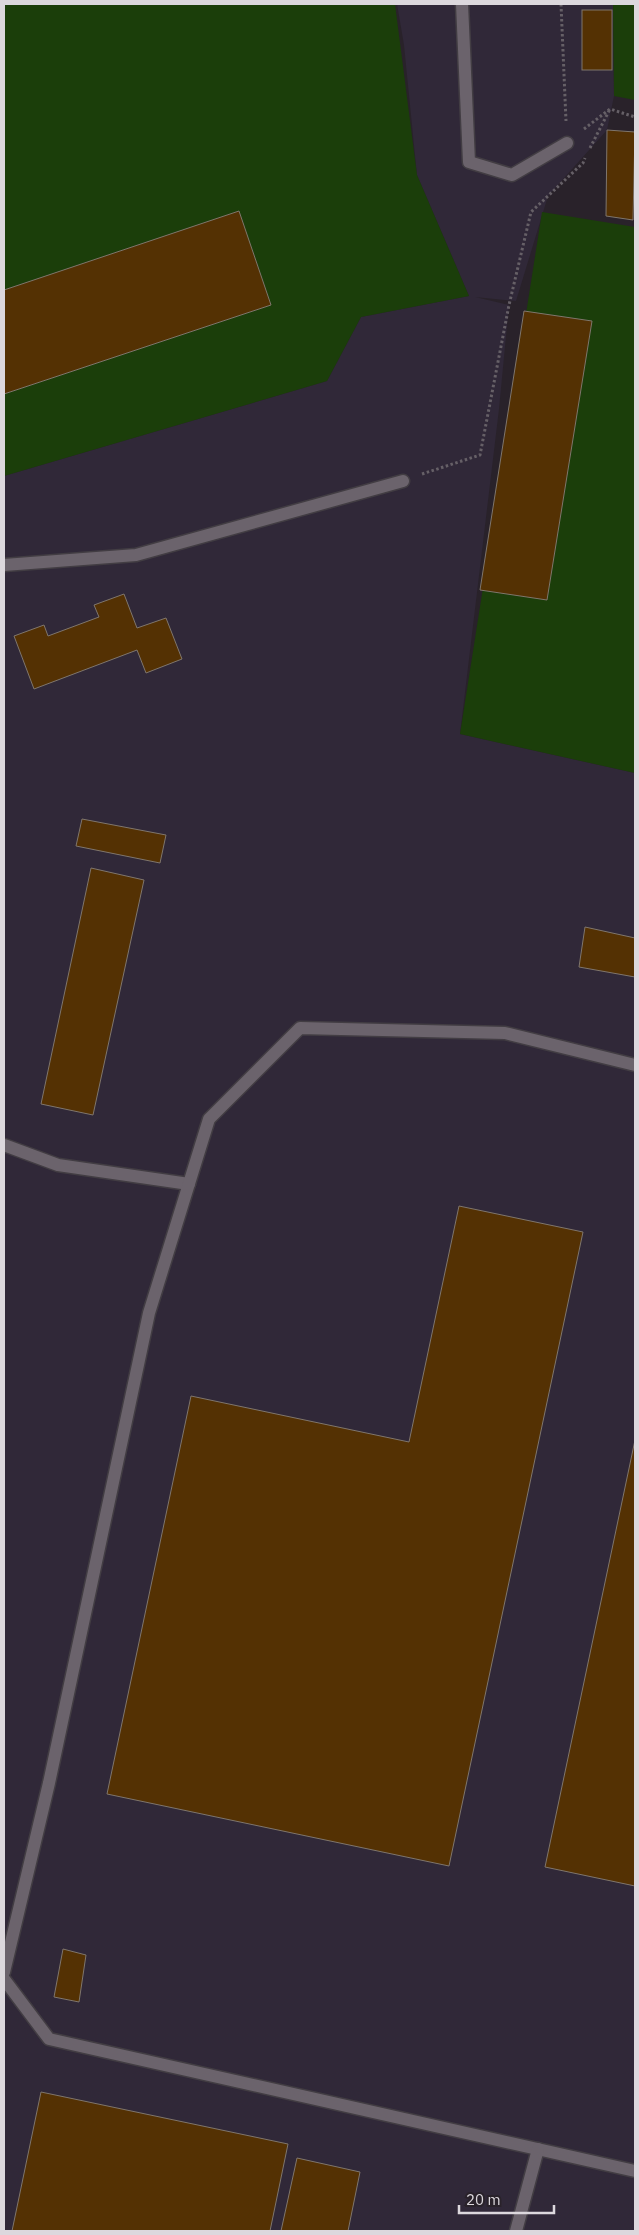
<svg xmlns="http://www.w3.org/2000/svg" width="639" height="2235" viewBox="0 0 639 2235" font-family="'IBM Plex Sans',sans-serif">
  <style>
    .industrial { fill: #302838 }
    .green { fill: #1b3e0a }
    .building { fill: #543103; stroke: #7f766d }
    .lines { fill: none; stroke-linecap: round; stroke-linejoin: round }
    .service-casing { stroke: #423d43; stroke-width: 15 }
    .path { stroke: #666067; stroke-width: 3; stroke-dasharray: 2.5 2.5; stroke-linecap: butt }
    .service { stroke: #6b636c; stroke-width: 12 }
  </style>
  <rect width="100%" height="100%" fill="#29222a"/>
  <!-- industrial -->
  <path class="industrial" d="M397 4H613L614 96 607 130 548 196 516 301 475 297 509 305 499 409 460 734 635 773V2231H4V476L327 381 361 317 469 296 417 175 404 45Z"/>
  <!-- green -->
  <g class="green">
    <path d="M4 4H395L417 175 469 296 361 317 327 381 4 476Z"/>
    <path d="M613 4H635V100L614 96Z"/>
    <path d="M542 212 635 227V773L460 734Z"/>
  </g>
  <!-- building -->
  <g class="building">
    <rect x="582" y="10" width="30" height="60"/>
    <path d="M607 130 635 132 633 220 606 216Z"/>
    <path d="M239 211 271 305 4 394V290Z"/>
    <path d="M524 311 592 321 547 600 480 590Z"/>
    <path d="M124 594 137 628 166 618 182 659 146 673 137 650 34 689 14 636 44 625 48 636 99 617 94 605Z"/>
    <path d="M82 819 166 835 160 863 76 846Z"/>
    <path d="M91 868 144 880 93 1115 41 1104Z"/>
    <path d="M585 927 635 938V977L579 967Z"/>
    <path d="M459 1206 583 1232 449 1866 107 1794 191 1396 409 1442Z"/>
    <path d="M635 1440V1886L545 1867Z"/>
    <path d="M63 1949 86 1955 79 2002 54 1997Z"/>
    <path d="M41 2092 288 2144 270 2231H12Z"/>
    <path d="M297 2158 360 2172 348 2231H281Z"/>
  </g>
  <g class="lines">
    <defs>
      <g id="service">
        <path d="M462 4 469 162 512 175 567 143"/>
        <path d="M4 565 136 555 403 481"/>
        <path d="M4 1145 58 1165 189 1184"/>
        <path d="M4 1972 49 1783 149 1313 209 1119 300 1028 505 1033 635 1065"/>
        <path d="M4 1979 49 2039 635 2171"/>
        <path d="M516 2231 538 2149"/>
      </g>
    </defs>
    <!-- service casing -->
    <use href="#service" class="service-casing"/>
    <!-- path -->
    <g class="path">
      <path d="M561 4 566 121"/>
      <path d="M584 129 610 109 635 117"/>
      <path d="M590 148 610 109"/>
      <path d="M422 474 480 455 509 305 531 212 583 163 585 158"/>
    </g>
    <!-- service -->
    <use href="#service" class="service"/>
  </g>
  <!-- border -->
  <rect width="639" height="2235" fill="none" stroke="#dcd8dd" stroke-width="10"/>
  <!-- scale -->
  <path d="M459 2205v8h95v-8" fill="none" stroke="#dcd8dd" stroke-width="2.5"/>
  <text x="466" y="2205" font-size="15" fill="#dcd8dd" stroke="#29222a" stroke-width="4" paint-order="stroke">20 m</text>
</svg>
